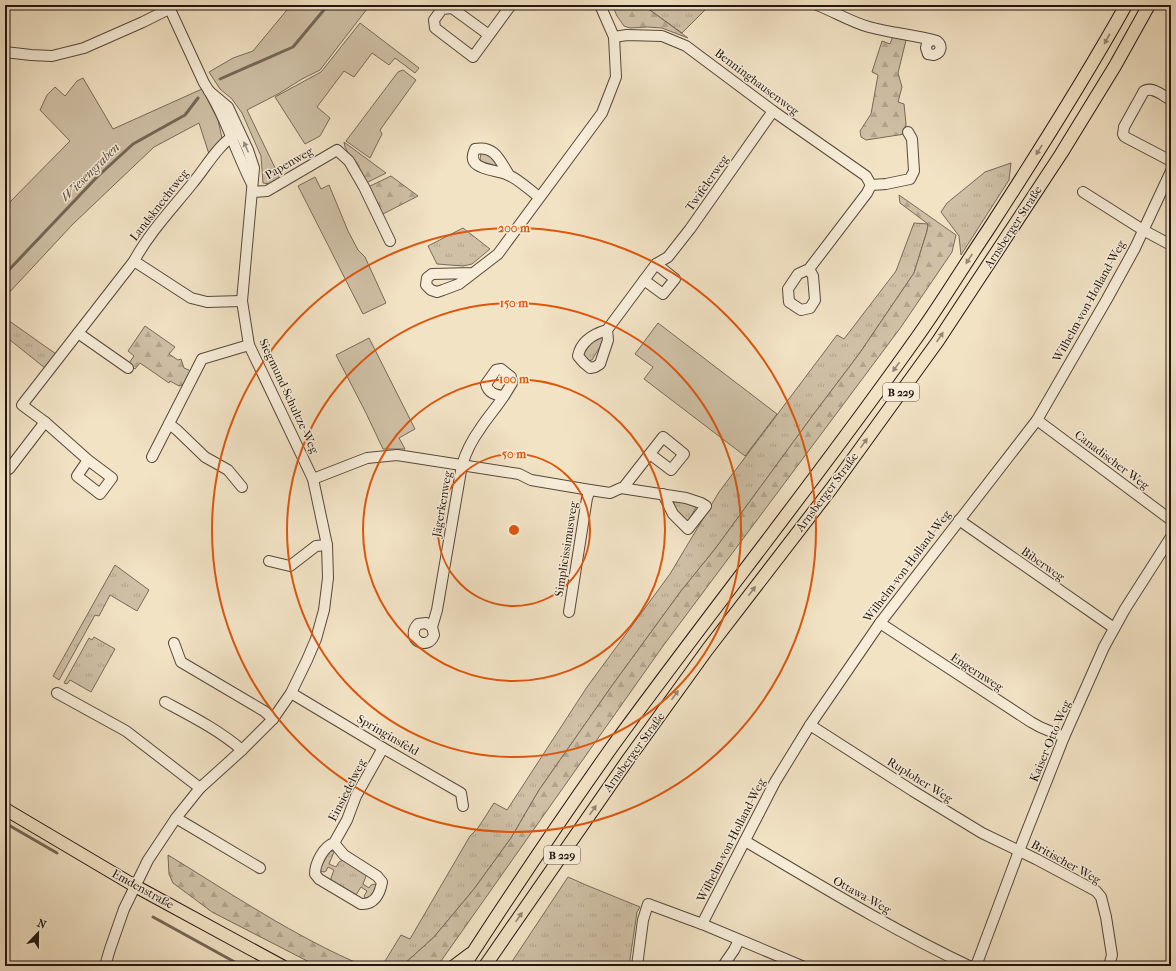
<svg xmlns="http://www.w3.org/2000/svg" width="1176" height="971" viewBox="0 0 1176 971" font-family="'IM FELL French Canon',serif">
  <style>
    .grass { fill: url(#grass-tufts); stroke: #786a5a }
    .forest { fill: url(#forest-firs); stroke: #786a5a }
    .green { fill: #cfc0a6; stroke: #786a5a }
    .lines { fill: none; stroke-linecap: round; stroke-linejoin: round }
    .stream { stroke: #746757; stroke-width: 3 }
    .minor-casing { stroke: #56483c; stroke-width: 12 }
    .major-casing { stroke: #22150f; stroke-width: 14 }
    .minor { stroke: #f7edd9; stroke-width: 10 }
    .major { stroke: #f2e3c5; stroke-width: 12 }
    .oneway { fill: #948673 }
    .oneway2 { fill: #978c7e }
    .ring { fill: none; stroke: #de560c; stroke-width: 2 }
    .labels { text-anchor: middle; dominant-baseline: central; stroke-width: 3; stroke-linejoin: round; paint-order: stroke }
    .shield { fill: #f7edd9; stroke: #62564c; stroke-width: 1 }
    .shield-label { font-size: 11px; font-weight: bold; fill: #22150f }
    .street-label { font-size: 12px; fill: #22150f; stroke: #f7edd9 }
    .water-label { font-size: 13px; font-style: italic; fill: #594b3f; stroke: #f7edd9 }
    .centre { fill: #de560c; stroke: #f7edd9; stroke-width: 2 }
    .ring-label { font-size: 12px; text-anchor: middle; font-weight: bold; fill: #de560c; stroke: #f7edd9; stroke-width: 3; stroke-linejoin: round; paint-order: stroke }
  </style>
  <defs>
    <pattern id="grass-tufts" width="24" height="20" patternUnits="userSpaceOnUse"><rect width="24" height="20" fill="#cfc0a6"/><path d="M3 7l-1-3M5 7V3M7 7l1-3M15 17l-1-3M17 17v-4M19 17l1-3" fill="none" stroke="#b1a48e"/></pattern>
    <pattern id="forest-firs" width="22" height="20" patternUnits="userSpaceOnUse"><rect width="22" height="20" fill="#cfc0a6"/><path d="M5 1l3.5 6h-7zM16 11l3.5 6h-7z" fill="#b1a48e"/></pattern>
  </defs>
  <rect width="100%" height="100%" fill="#f2e3c5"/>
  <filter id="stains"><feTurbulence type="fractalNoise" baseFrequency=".005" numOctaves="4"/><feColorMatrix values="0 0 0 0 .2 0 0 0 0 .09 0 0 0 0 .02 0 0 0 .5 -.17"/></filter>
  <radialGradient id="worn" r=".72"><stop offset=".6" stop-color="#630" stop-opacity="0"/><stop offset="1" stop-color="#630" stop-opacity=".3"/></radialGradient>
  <!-- grass -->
  <g class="grass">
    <path d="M643 5H710L682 33Z"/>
    <path d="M484 153 493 157 499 168 489 166 481 162 480 159 481 154Z"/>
    <path d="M1011 163 1009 180 961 255 959 236 941 212 947 203 985 172Z"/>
    <path d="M914 223 928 224 927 231 914 273 859 354 813 415 715 549 681 591 611 687 539 790 511 838 474 889 434 937 402 966H382L401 935 410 939 470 836 478 828 494 803 507 810 587 687 670 574 719 492 837 335 844 339 896 271Z"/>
    <path d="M463 228 490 249 472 264 463 266 437 264 428 246Z"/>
    <path d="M5 318 56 354 45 368 10 340 5 346Z"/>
    <path d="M603 336 604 340 592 360 587 361 583 354 596 337Z"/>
    <path d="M673 500H681L696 507 688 522 676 511Z"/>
    <path d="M115 565 149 590 137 611 110 595 99 616 95 615 59 680 53 676Z"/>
    <path d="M94 637 115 649 91 692 70 680 67 684 64 683 89 638 92 640Z"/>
    <path d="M330 850 334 852 329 864 336 867 339 862 343 860 366 873V876L363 884 369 888 371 885 375 884 376 886 374 894 368 898H365L364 896 367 891 361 887 356 895 331 883V878L334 870 328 867 326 871 324 872 320 871V869Z"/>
    <path d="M568 877 586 885 640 907 637 912 629 966H509Z"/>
  </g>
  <!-- forest -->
  <g class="forest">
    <path d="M612 5H643L688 38 662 28 647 27 630 28 624 26 617 16Z"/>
    <path d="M893 36H907L898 73 902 87 898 102 904 104 906 124 905 134 866 140 861 137 860 131 871 114 878 75 872 72 882 41 890 44Z"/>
    <path d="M344 142 386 173 368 182 365 183 345 147Z"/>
    <path d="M391 176 418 196 381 215 368 189 370 186Z"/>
    <path d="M899 195 956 235 952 252 901 327 663 646 441 961 436 966H402L434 937 474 889 511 838 539 790 611 687 681 591 715 549 813 415 859 354 914 273 927 231 928 224 900 203Z"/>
    <path d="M145 326 175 347 169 354 178 360 181 359 184 368 189 370 191 373C188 378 186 385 179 386L170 381 169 383 140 363 135 369 129 363 134 356 128 351Z"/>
    <path d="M168 855C232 894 295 937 364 966H317L212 912 173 883 169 874Z"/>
  </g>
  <!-- green -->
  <g class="green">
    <path d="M291 5H370L320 70 302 79 278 94 247 110 280 178 270 184 263 183 261 156 242 113 232 99 220 89 209 72 233 58 253 51Z"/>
    <path d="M360 23 419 68 415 73 395 58 389 65 372 53 354 77 344 71 317 107 330 118 320 136 305 144 275 97 321 72Z"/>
    <path d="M403 70 416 80 380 130 382 134 370 158 346 141 398 72Z"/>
    <path d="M83 78 113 129 202 89 218 120 222 138 209 154 199 123 154 147 73 224 5 297V228L7 226 5 222V207L70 141 40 110 47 95 55 87 65 96 77 81Z"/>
    <path d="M315 177 321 189 329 185 348 231 358 250 365 257 386 303 363 314 298 186Z"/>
    <path d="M658 323 777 414 745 456 644 379 653 367 635 354Z"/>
    <path d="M369 338 415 429 399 438 405 449H383L365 411 336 355Z"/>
  </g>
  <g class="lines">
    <!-- stream -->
    <g class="stream">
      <path d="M220 79 293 47 328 5"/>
      <path d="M5 274 97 177 133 144 185 115 198 98"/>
      <path d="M5 823 57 853"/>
      <path d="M153 917 242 966"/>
    </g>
    <defs>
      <g id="minor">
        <path d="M168 5 204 83C225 114 235 151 252 184"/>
        <path d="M817 5C835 12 851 22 869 27 891 33 915 35 937 41 943 46 941 53 934 55L928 54 926 48 927 43 932 40"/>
        <path d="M489 35 452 8 442 9 434 20 435 28 473 57 511 5"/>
        <path d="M614 37 627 35 662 36 686 46 773 111 866 176 871 185"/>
        <path d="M5 52 31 55 52 56 84 48 143 22 169 9"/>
        <path d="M1171 100C1163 96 1153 86 1144 91L1124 127 1123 134 1124 136 1127 138 1171 161"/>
        <path d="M239 132C218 144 207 166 192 184 172 209 149 233 134 261L191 298 207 302 242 301"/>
        <path d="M509 175C500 161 495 145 475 149 464 171 497 169 508 175 517 178 531 191 539 197"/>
        <path d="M871 185 886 184 910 179 914 171 912 139 908 132"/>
        <path d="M252 192 267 191 337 150 349 161 364 187 390 241"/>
        <path d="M1083 192 1143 230 1171 245"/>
        <path d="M809 269 813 276 815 300 810 308 801 310 789 302 788 289 798 274 809 269 867 193 871 185"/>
        <path d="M473 273 432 274 427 278 426 285 431 290 437 292 443 290 459 284 498 254 602 113 616 77 614 37 600 5"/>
        <path d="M644 280 663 294 675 279 656 264"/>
        <path d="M607 330 608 340 600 364 595 367 590 368 584 363 578 356C581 341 593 334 607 330L656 264 668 257 690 229 773 111"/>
        <path d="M128 368 78 333 134 261"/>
        <path d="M1037 420 1171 520"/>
        <path d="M45 422 88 460 112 478 100 494 77 476 88 460"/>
        <path d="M169 424 177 430 205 457 228 470 242 487"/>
        <path d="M152 457 202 359 249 345"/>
        <path d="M9 469 45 422 22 405 78 333"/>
        <path d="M313 479 367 458 397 455 519 474 531 480 590 490 610 493 621 488 686 498 701 503 706 506 688 529 673 514 663 494"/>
        <path d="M623 488 663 437 684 454 671 470 650 454"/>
        <path d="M959 520 1114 628"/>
        <path d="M269 561 290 566 316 546 327 545"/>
        <path d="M569 612 587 498 590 490"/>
        <path d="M880 623 1031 722 1040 727 1064 737"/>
        <path d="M432 627 426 623 418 624C404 639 428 652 434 635L432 627 437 610 462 465C466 452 472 440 480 429 487 418 496 408 504 396 495 395 488 393 486 384L496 370 501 369 511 377 512 383 504 396"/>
        <path d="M174 643 181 662 264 711 273 719"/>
        <path d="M57 693 126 731 200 788"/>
        <path d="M291 693 383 748 461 793 463 806"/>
        <path d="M165 702C191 716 219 730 242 750"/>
        <path d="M810 725 913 791 982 833 1036 859 1096 891 1101 897 1106 917 1112 955 1109 966"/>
        <path d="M176 818 260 868"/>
        <path d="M745 841C818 884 891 929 969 966"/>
        <path d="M334 843 344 855 377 876 382 882C380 894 374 905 361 904L319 879 315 874C315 863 324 846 334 843L347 820 356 796 383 748"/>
        <path d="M702 924 775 782 810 725 880 623 1037 420 1107 299 1135 248 1171 171"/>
        <path d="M105 966 110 949 124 909 148 860 176 818 200 788 242 750 273 719 291 693 307 660 316 639 324 610 328 578 327 545 313 479 249 345 242 301 254 168 248 150 228 107 209 91"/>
        <path d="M637 966 643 920 648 904 702 924 802 966"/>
        <path d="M723 966 734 950 739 940"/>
        <path d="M976 966 1019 851 1064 737 1104 647 1125 609 1171 537"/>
      </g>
      <g id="major">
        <path d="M5 809 135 886 282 966"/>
        <path d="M454 966 470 954"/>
        <path d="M464 966C512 892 561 819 612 747 713 608 821 474 920 333 944 299 965 264 988 230 1036 156 1083 82 1126 5"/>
        <path d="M485 966 627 761 707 650 831 489 938 341 1061 154 1115 66 1149 5"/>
      </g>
    </defs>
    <!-- minor casing -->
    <use href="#minor" class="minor-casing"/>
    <!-- major casing -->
    <use href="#major" class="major-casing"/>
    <!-- minor -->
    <use href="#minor" class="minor"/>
    <!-- major -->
    <use href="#major" class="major"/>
  </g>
  <!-- one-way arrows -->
  <defs><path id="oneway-solid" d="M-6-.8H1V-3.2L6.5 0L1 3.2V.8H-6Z"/></defs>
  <g class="oneway">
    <use href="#oneway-solid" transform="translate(1107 39) rotate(119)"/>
    <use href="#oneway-solid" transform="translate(1039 150) rotate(122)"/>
    <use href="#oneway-solid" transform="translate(969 259) rotate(123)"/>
    <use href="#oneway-solid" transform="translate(940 337) rotate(-56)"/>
    <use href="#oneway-solid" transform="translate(896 367) rotate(126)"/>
    <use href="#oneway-solid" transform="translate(864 443) rotate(-54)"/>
    <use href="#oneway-solid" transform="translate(752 591) rotate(-53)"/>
    <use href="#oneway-solid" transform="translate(675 695) rotate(-54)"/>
    <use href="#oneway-solid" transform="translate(593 810) rotate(-55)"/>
    <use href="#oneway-solid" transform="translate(519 917) rotate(-55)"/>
  </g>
  <use class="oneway2" href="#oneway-solid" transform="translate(246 147) rotate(-114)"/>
  <!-- distance rings -->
  <g class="ring">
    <circle cx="514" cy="530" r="76"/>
    <circle cx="514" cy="530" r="151"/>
    <circle cx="514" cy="530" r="227"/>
    <circle cx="514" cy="530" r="302"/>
  </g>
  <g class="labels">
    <!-- shield labels -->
    <g class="shield">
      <rect x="883" y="383" width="36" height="18" rx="3"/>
      <rect x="544" y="846" width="36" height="18" rx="3"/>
    </g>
    <g class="shield-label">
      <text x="901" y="392">B 229</text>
      <text x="562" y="855">B 229</text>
    </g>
    <!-- street labels -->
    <g class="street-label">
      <text transform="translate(757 82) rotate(37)">Benninghausenweg</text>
      <text transform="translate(289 163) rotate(-30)">Papenweg</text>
      <text transform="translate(707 183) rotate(-55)">Twifelerweg</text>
      <text transform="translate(159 205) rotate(-52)">Landsknechtweg</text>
      <text transform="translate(1013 227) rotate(-57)">Arnsberger Straße</text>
      <text transform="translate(1089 301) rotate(-61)">Wilhelm-von-Holland-Weg</text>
      <text transform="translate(289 396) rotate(65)">Siegmund-Schultze-Weg</text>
      <text transform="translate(1112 460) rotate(37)">Canadischer Weg</text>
      <text transform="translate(827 492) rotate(-53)">Arnsberger Straße</text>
      <text transform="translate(442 504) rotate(-80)">Jägerkenweg</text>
      <text transform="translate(566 549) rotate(-81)">Simplicissimusweg</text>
      <text transform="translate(1043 564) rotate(35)">Biberweg</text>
      <text transform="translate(907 566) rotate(-53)">Wilhelm-von-Holland-Weg</text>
      <text transform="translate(977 672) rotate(33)">Engernweg</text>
      <text transform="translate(388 735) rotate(30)">Springinsfeld</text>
      <text transform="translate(1050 741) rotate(-67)">Kaiser-Otto-Weg</text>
      <text transform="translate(634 752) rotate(-54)">Arnsberger Straße</text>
      <text transform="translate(920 780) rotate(32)">Ruploher Weg</text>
      <text transform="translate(347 790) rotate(-63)">Einsiedelweg</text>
      <text transform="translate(731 840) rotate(-63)">Wilhelm-von-Holland-Weg</text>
      <text transform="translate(1066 862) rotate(29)">Britischer Weg</text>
      <text transform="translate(143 889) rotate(29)">Emdenstraße</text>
      <text transform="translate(862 895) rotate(29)">Ottawa-Weg</text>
    </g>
    <!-- water labels -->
    <g class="water-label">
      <text transform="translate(90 172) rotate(-45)">Wiesengraben</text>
    </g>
  </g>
  <circle cx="514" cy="530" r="6" class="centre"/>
  <g class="ring-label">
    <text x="514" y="232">200 m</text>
    <text x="514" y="307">150 m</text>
    <text x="514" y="383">100 m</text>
    <text x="514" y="458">50 m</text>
  </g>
  <!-- margin -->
  <rect width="1176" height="971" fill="none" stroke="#f2e3c5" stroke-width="20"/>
  <rect x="6" y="6" width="1164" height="959" fill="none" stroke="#22150f" stroke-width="2"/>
  <rect x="10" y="10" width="1156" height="951" fill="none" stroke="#22150f"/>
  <!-- north arrow -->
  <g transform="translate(38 933) rotate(22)" stroke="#f7edd9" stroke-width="3" paint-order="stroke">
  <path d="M0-3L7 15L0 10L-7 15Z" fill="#22150f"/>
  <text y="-6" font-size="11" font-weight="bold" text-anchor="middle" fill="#22150f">N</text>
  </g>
  <rect width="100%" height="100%" filter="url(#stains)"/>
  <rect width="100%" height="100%" fill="url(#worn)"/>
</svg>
